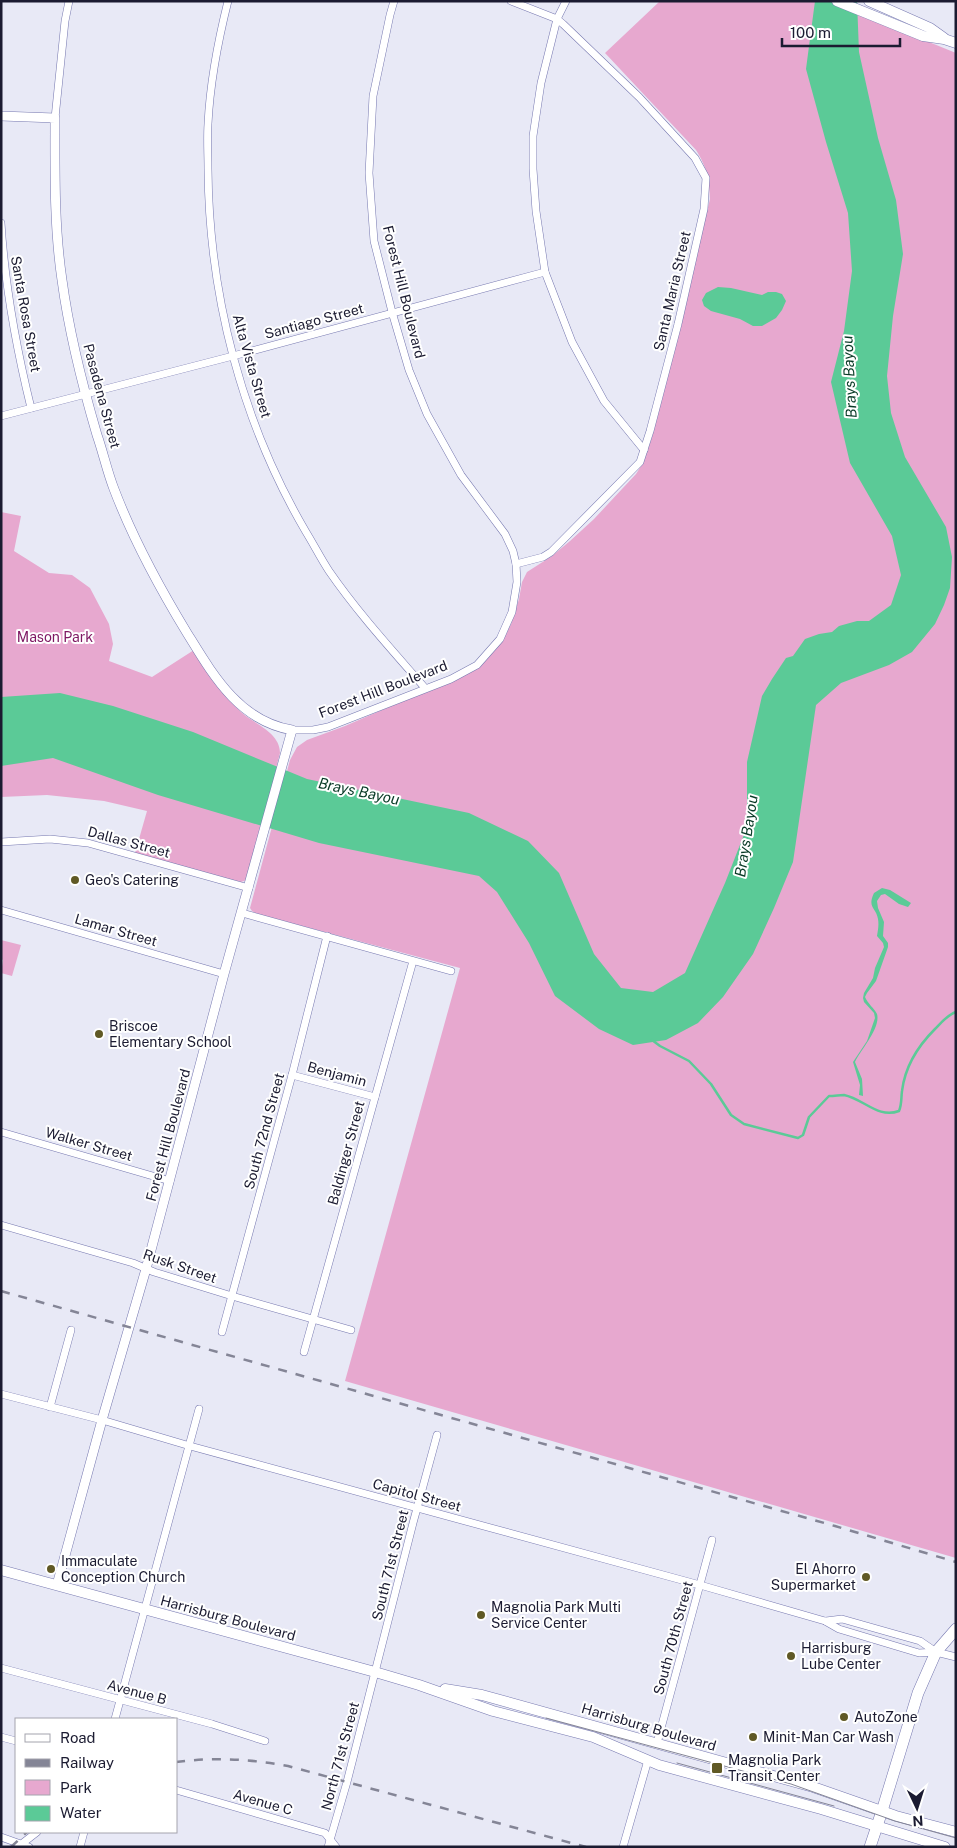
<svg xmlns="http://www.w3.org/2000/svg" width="957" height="1848" viewBox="0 0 957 1848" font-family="'Public Sans',sans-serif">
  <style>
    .green { fill: #e7a8cf }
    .water { fill: #5bca97 }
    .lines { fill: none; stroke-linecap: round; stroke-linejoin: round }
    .stream { stroke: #5bca97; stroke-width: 2.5 }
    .minor-casing { stroke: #7678b0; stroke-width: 8 }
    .tertiary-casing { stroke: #7678b0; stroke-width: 10 }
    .secondary-casing { stroke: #7678b0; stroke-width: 11 }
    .primary-casing { stroke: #7678b0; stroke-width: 12 }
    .minor { stroke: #fff; stroke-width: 7 }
    .tertiary { stroke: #fff; stroke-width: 9 }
    .secondary { stroke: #fff; stroke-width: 10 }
    .primary { stroke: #fff; stroke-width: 11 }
    .tram { stroke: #848596; stroke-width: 1 }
    .rail { stroke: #848596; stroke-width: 2.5; stroke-dasharray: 9 9; stroke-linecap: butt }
    .poi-dot { fill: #605925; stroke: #fff; stroke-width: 2 }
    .labels { text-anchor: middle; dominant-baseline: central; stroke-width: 4; stroke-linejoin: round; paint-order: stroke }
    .street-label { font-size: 14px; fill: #1b1b31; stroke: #fff }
    .park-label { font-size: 14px; fill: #7e1863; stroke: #fff }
    .poi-label { font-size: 14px; fill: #1b1b31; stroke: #fff; text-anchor: start }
    .water-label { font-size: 15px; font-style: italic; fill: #083a26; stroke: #fff }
  </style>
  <rect width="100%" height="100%" fill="#e8e9f6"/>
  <!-- green -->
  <g class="green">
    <path d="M660 1H828L956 53V1558L345 1381 460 968 257 914 252 911 250 908 290 760 297 747 307 740 345 726 463 675 502 642 511 624 519 599 522 582 527 572 552 556 570 541 594 519 636 474 643 463 652 437 710 199C709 177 707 168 696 150L605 53Z"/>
    <path d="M1 512 21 516 14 551 49 573 72 575 90 588 109 624 113 644 109 661 152 677 194 650C208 672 222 694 241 712 254 724 280 732 280 753L247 880 241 882 229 879 135 853 147 811 104 801 47 795 1 797Z"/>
    <path d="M1 940 21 945 12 976 1 973 3 960 1 959Z"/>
  </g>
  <!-- water -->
  <g class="water">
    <path d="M815 1H857L859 52 878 138 896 200 903 254 893 316 887 376 891 413 905 457 946 527 952 557 950 588 944 605 935 624 912 652 889 665 841 683 816 705 793 862 774 908 753 954 723 997 698 1023 666 1040 633 1045 599 1029 555 996 529 943 497 892 479 876 319 843 158 795 53 758 1 766V697L60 693 113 706 193 732 307 779 469 813 528 841 559 873 594 954 621 988 653 992 685 973 725 883 747 827V762L762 696 772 679 786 658 793 656 805 639 819 634 832 632 839 626 857 621H869L891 605 901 575 892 536 850 463 831 382 844 331 852 271 848 213 826 142 806 69Z"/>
    <path d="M718 287 731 288 762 295 768 292H776L782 294 786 301 782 310 776 318 762 326H753L740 319 711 311 704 306 702 300 706 293Z"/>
    <path d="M882 888 890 890 911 903 908 907 899 904 885 894 881 895 877 901 878 908 884 922 883 936 888 943V947L876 981 867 993 865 997C868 1004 874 1008 877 1014 881 1028 860 1051 855 1062L862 1079 863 1096 859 1095 860 1085 853 1062 867 1041 875 1018 874 1013 864 1002 863 998 864 993 873 978 875 968 884 947 883 943 877 936C878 930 879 925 878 919 876 907 867 908 874 893Z"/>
  </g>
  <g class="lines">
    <!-- stream -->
    <path class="stream" d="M652 1040 660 1046 689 1061 711 1084 731 1115 744 1124 798 1138 803 1135 809 1117 829 1096C834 1096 840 1095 844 1095 864 1099 878 1119 899 1111 902 1104 901 1098 902 1091 905 1066 917 1047 935 1029 941 1023 947 1015 956 1012"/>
    <defs>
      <g id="minor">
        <path d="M228 1C218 41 210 83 208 124 207 139 208 154 208 169 209 296 242 423 306 532 314 545 321 559 329 571 358 613 392 650 425 688"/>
        <path d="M511 1 557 19 563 24 639 97 695 158 706 178 704 209 678 324 650 431 640 462 551 552 543 557 516 564"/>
        <path d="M566 1 557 19 541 83 533 136V169L536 211 545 272 572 342 604 401 644 450"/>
        <path d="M55 118 65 21 69 1"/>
        <path d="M1 223C5 286 16 347 31 408"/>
        <path d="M1 416 233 356 545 272"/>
        <path d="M292 730H313L328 727 451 679 477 665 500 639 512 612 517 582 516 564 513 551 505 534 461 475 427 414 409 370 392 312 374 241 369 173 373 96 390 15 394 1"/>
        <path d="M1 842 50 839 88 843 249 888"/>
        <path d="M1 910 224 974"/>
        <path d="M242 913 451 971"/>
        <path d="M292 1075 375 1097"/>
        <path d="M1 1132 170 1181"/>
        <path d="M1 1225 133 1263 154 1272 232 1296 351 1330"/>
        <path d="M222 1332 292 1075 327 936"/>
        <path d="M304 1352 413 961"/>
        <path d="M1 1394 102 1420 190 1446 700 1585 825 1621 839 1629 919 1653 936 1652"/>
        <path d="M50 1407 71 1330"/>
        <path d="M826 1621 842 1619 895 1634 920 1641 936 1652 956 1657"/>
        <path d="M1 1668 212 1724 265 1741"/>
        <path d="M115 1719 199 1409"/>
        <path d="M1 1737 16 1741"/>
        <path d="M657 1743 712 1540"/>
        <path d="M176 1790 325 1833 336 1847"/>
        <path d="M1 1837 29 1847"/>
        <path d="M19 1846 37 1832"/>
        <path d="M80 1847 84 1832"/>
        <path d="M328 1847 347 1782 413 1523 437 1435"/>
        <path d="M623 1847 648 1760"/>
      </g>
      <path id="tertiary" d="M1 116 55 118C55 172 54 226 62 280 69 332 82 384 97 435 103 452 107 471 114 489 133 539 159 587 187 633 213 675 239 721 292 730L224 974 146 1269 102 1420 57 1585"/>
      <g id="secondary">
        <path d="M837 1 923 36 944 39 956 43"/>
        <path d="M869 1 930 28 944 38"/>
        <path d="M1 1570 375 1672 419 1685 493 1711 593 1737 659 1765 821 1809 945 1847"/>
        <path d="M445 1689 482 1695 813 1787 896 1816 956 1832"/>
      </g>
      <path id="primary" d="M870 1847 882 1811 918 1693 936 1652 956 1629"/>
    </defs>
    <!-- minor casing -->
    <use href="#minor" class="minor-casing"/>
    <!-- tertiary casing -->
    <use href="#tertiary" class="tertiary-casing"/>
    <!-- secondary casing -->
    <use href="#secondary" class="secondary-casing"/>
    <!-- primary casing -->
    <use href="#primary" class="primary-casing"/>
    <!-- minor -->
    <use href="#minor" class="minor"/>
    <!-- tertiary -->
    <use href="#tertiary" class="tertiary"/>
    <!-- secondary -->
    <use href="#secondary" class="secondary"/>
    <!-- primary -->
    <use href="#primary" class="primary"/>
    <!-- tram -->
    <g class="tram">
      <path d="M546 1718 791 1784 895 1821 956 1838"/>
      <path d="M677 1763 834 1806"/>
    </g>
    <!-- rail -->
    <g class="rail">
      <path d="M1 1291 835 1526 956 1562"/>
      <path d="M176 1762C214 1757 250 1759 288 1766L586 1847"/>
      <path d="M11 1847 27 1832"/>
    </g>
  </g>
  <!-- markers -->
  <g class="poi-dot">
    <circle cx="75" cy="880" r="5"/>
    <circle cx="99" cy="1034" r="5"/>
    <circle cx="51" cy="1569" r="5"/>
    <circle cx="866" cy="1577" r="5"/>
    <circle cx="481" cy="1615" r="5"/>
    <circle cx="791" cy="1656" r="5"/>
    <circle cx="844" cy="1717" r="5"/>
    <circle cx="753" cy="1737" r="5"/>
    <rect x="711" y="1762" width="12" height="12" rx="2.5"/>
  </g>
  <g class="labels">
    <!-- street labels -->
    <g class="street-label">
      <text transform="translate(672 291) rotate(-77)">Santa Maria Street</text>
      <text transform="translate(404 292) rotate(76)">Forest Hill Boulevard</text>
      <text transform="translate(26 314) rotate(80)">Santa Rosa Street</text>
      <text transform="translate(314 321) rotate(-15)">Santiago Street</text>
      <text transform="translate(252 366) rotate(74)">Alta Vista Street</text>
      <text transform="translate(102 396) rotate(75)">Pasadena Street</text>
      <text transform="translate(383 689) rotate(-21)">Forest Hill Boulevard</text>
      <text transform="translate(129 842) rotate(15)">Dallas Street</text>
      <text transform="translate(116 930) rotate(16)">Lamar Street</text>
      <text transform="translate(337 1074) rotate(15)">Benjamin</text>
      <text transform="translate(264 1131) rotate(-75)">South 72nd Street</text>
      <text transform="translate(168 1135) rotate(-75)">Forest Hill Boulevard</text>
      <text transform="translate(89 1144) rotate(16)">Walker Street</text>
      <text transform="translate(346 1153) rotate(-75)">Baldinger Street</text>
      <text transform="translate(180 1266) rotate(19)">Rusk Street</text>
      <text transform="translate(417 1495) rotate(15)">Capitol Street</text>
      <text transform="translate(390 1565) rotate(-76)">South 71st Street</text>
      <text transform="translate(228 1618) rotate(15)">Harrisburg Boulevard</text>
      <text transform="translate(673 1638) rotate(-75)">South 70th Street</text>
      <text transform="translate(137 1692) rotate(15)">Avenue B</text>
      <text transform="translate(649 1727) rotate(16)">Harrisburg Boulevard</text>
      <text transform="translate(340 1756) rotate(-75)">North 71st Street</text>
      <text transform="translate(263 1802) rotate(16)">Avenue C</text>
    </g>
    <!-- park labels -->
    <g class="park-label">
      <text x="55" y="637">Mason Park</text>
    </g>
    <!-- poi labels -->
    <g class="poi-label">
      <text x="85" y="880">Geo's Catering</text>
      <text x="109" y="1026">Briscoe<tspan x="109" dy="16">Elementary School</tspan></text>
      <text x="61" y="1561">Immaculate<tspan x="61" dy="16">Conception Church</tspan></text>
      <text x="856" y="1569" text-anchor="end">El Ahorro<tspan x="856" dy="16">Supermarket</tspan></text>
      <text x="491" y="1607">Magnolia Park Multi<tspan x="491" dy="16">Service Center</tspan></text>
      <text x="801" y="1648">Harrisburg<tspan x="801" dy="16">Lube Center</tspan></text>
      <text x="854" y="1717">AutoZone</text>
      <text x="763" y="1737">Minit-Man Car Wash</text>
      <text x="728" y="1760">Magnolia Park<tspan x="728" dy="16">Transit Center</tspan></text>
    </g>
    <!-- water labels -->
    <g class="water-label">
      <text transform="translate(849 377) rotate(-93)">Brays Bayou</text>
      <text transform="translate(359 791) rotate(12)">Brays Bayou</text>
      <text transform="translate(746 836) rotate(-81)">Brays Bayou</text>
    </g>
  </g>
  <!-- border -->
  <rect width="957" height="1848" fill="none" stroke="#1b1b31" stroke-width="5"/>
  <!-- legend -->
  <rect x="15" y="1718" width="162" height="115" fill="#ffffff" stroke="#a4a4ad"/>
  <rect x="25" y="1734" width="25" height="8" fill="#ffffff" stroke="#a4a4ad"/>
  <text x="60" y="1743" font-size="15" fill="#1b1b31">Road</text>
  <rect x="25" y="1759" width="25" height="8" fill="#848596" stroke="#a4a4ad"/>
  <text x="60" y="1768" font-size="15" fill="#1b1b31">Railway</text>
  <rect x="25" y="1780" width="25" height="15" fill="#e7a8cf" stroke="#a4a4ad"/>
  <text x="60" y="1793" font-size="15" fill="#1b1b31">Park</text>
  <rect x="25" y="1806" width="25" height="15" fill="#5bca97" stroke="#a4a4ad"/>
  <text x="60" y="1818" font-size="15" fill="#1b1b31">Water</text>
  <!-- north arrow -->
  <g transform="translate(917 1808) rotate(176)" stroke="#ffffff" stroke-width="4" paint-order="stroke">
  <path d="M0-4L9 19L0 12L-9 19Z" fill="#1b1b31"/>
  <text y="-8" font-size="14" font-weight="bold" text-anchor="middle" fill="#1b1b31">N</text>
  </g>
  <!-- scale -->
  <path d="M782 38v8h118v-8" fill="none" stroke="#1b1b31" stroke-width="2.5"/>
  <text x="790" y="38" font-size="15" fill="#1b1b31" stroke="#ffffff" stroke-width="4" paint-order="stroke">100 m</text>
</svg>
